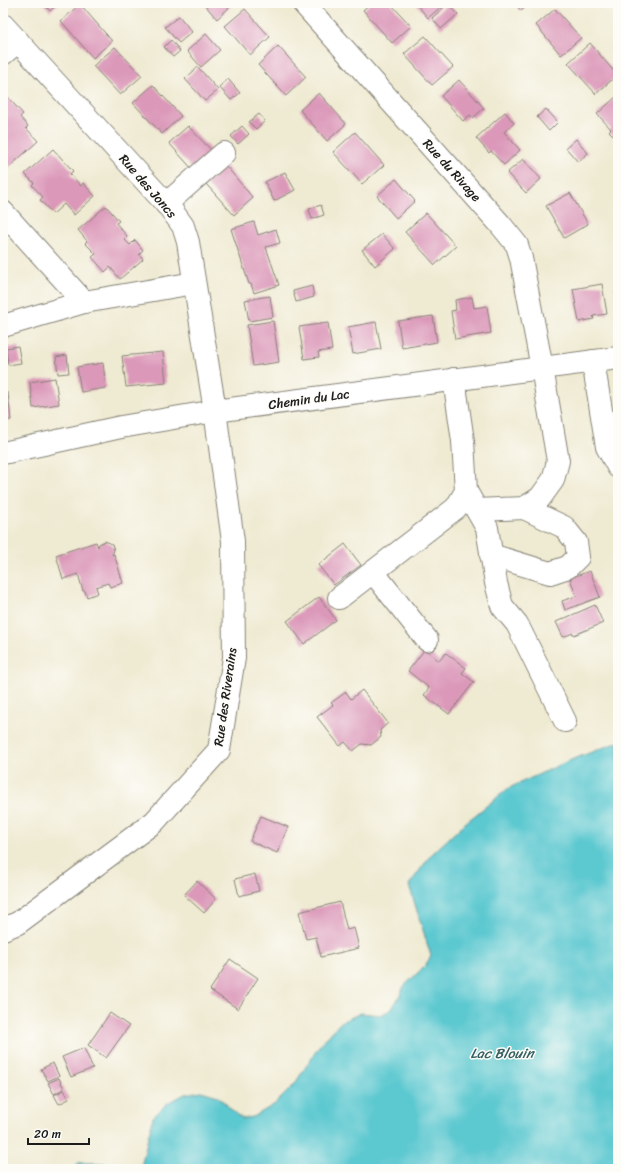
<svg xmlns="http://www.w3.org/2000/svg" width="621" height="1172" viewBox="0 0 621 1172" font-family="Sriracha,sans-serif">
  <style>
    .water { fill: #5bc8d0; stroke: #3c7276 }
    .building { fill: #db98b9 }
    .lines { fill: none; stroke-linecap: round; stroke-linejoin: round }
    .minor-casing { stroke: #868377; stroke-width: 24 }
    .minor { stroke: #fff; stroke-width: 22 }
    .labels { text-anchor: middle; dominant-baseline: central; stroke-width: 3; stroke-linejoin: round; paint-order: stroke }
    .street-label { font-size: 13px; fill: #1c1c1c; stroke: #fdfcf7 }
    .water-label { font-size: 14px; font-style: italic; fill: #356164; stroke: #fdfcf7 }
  </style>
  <rect width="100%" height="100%" fill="#fdfcf7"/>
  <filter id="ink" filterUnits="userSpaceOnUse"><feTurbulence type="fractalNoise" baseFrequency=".025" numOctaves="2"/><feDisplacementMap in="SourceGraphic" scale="8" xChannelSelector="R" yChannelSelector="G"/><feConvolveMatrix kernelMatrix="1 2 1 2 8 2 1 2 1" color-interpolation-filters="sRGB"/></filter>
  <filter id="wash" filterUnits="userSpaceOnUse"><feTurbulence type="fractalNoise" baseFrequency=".012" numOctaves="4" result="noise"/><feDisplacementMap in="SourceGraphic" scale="16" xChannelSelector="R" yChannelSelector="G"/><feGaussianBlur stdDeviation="0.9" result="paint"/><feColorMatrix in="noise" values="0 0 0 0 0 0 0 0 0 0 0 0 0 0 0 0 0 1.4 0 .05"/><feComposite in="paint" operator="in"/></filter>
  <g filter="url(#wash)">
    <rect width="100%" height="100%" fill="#efead2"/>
    <!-- water -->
    <g class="water">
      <path d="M618 742V1169H142V1163L153 1117 168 1103 185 1094 201 1091 218 1096 237 1115 244 1119 255 1116 275 1104 294 1085 320 1045 341 1022 361 1013 380 1015 391 1010 399 997 404 986 425 966 431 956 409 885 431 855 464 824 509 788 566 762Z"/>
      <path d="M78 1163H103L118 1169H72Z"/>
    </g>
    <g id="blocks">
      <!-- building -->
      <g class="building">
        <path d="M43 3H59L50 11Z"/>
        <path d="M203 3H234L217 19Z"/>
        <path d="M371 3H390L411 26 392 43 363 10Z"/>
        <path d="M419 3H445L428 18 417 5Z"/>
        <path d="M448 3 458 14 441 29 432 18Z"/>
        <path d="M514 3H530L521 11Z"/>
        <path d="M80 4 112 41 93 58 61 21Z"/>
        <path d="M245 9 270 37 250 55 225 26Z"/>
        <path d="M555 9 581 38 561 55 536 25Z"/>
        <path d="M179 16 192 32 179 43 165 27Z"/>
        <path d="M206 34 220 50 201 67 187 51Z"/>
        <path d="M425 36 453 67 432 85 404 54Z"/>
        <path d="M171 40 180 51 173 57 164 47Z"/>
        <path d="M590 43 617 75 596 94 568 63Z"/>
        <path d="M278 46 306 77 286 96 258 65Z"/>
        <path d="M115 47 142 76 120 95 93 66Z"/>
        <path d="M198 67 218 90 205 101 185 79Z"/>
        <path d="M228 79 240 93 231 100 219 87Z"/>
        <path d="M459 80 484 108 473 118 470 115 463 121 441 96Z"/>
        <path d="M153 85 181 116 162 134 133 103Z"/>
        <path d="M3 92 23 114 20 117 28 126 26 128 38 141 7 169 3 164Z"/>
        <path d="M319 93 346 124 327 141 300 110Z"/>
        <path d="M617 96 618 97V140L609 131 611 129 597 114Z"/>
        <path d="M546 109 558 122 549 131 537 117Z"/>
        <path d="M505 112 514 123 504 132 520 150 504 165 491 151 489 153 476 138Z"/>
        <path d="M259 114 265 121 256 129 249 122Z"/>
        <path d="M188 126 213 152 193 170 169 143Z"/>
        <path d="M242 126 249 134 238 144 231 136Z"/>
        <path d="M355 132 384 165 362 184 333 152Z"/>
        <path d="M576 139 588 153 578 162 566 148Z"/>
        <path d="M53 149 73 171 70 174 81 186 83 183 95 196 74 215 64 204 53 214 40 200 43 197 32 185 34 183 25 174Z"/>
        <path d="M523 159 541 179 526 193 507 173Z"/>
        <path d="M226 166 253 198 234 215 206 184Z"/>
        <path d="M285 172 295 190 274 201 265 182Z"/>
        <path d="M396 179 415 201 396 218 377 196Z"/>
        <path d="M570 193 588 224 564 238 546 206Z"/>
        <path d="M321 205 324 215 312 219 309 209Z"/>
        <path d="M106 206 119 221 116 223 127 236 124 239 130 245 135 240 143 250 139 254 143 259 120 279 110 267 105 272 92 257 96 254 85 243 87 241 78 230Z"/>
        <path d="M426 213 456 246 435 265 405 232Z"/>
        <path d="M254 222 258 235 276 229 280 243 266 247 279 285 254 293 251 284H249L231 229Z"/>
        <path d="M382 234 395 249 375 266 362 250Z"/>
        <path d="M602 284 607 314 593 316 594 319 579 322 573 289Z"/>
        <path d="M312 286 314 297 296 302 293 291Z"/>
        <path d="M615 292H618V310H617Z"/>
        <path d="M270 296 273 317 249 321 245 300Z"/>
        <path d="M472 297 474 308 487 306 491 333 455 339 451 311 456 310 455 300Z"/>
        <path d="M433 316 437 342 402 348 398 321Z"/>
        <path d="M273 321 279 362 253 366 247 325Z"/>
        <path d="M376 322 381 349 353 354 348 327Z"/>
        <path d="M328 323 332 350 318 352 319 357 304 359 299 327Z"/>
        <path d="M18 346 21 363 8 365 6 348Z"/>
        <path d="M163 352 166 383 126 387 122 356Z"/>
        <path d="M67 355 69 373 58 374 56 357Z"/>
        <path d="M103 363 106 388 81 392 77 367Z"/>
        <path d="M55 378 59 404 33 408 30 382Z"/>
        <path d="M3 393H8L11 420 3 421Z"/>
        <path d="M105 541 112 544 114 550 112 555 114 554 123 583 110 587 108 583 96 587 98 593 87 597 85 591H83L78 574 63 579 56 555 96 542 98 547 99 544Z"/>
        <path d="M345 544 361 565 334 585 318 565Z"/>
        <path d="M590 571 600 597 565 610 562 601 576 596 570 578Z"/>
        <path d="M319 597 336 620 304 644 287 621Z"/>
        <path d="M595 605 603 623 574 635 573 633 563 637 556 622Z"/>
        <path d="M425 649 439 661 446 653 466 668 462 673 474 682 449 714 424 695 429 688 408 671Z"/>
        <path d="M362 690 388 723 380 730 381 737 371 745 362 744 353 751 345 742 340 746 317 717 333 705 331 703 346 692 351 699Z"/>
        <path d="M261 816 288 827 277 853 250 841Z"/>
        <path d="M255 874 259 891 239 896 235 879Z"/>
        <path d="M197 881 216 899 204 913 184 895Z"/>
        <path d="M340 902 347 930 354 928 359 948 321 957 316 937 306 939 299 912Z"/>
        <path d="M230 959 258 978 238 1009 210 990Z"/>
        <path d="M110 1013 129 1026 106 1058 88 1045Z"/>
        <path d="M84 1048 93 1068 71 1077 62 1057Z"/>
        <path d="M53 1063 59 1076 48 1081 41 1069Z"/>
        <path d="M59 1078 64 1089 54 1094 48 1083Z"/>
        <path d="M64 1090 69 1099 59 1104 54 1095Z"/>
      </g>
    </g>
  </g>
  <g filter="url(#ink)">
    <use href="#blocks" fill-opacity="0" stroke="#868377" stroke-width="1"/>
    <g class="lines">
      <defs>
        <g id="minor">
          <path d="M303 3 500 224 517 245 521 258 542 368 558 461 553 480 540 498 524 508"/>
          <path d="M3 25 170 208 183 226 188 242 215 411 233 541 234 658 219 750 154 822 18 923 3 929"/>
          <path d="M3 54 18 41"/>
          <path d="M166 204 224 153"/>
          <path d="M3 212 84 302"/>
          <path d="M3 326 84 302 194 283"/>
          <path d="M593 361 607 447 618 467"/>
          <path d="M3 453 121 427 215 411 618 358"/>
          <path d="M466 491 487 528 496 583 502 606 517 624 565 721"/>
          <path d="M477 510 524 508 564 527 576 542 578 557 568 567 550 573 491 555"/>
          <path d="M373 572 427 640"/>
          <path d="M339 598 456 508 466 491 463 441 454 379"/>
        </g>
      </defs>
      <!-- minor casing -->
      <use href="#minor" class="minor-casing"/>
      <!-- minor -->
      <use href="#minor" class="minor"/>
    </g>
  </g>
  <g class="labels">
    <!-- street labels -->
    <g class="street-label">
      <text transform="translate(452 170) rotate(48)">Rue du Rivage</text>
      <text transform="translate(148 186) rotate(49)">Rue des Joncs</text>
      <text transform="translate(309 399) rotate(-8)">Chemin du Lac</text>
      <text transform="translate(225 697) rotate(-82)">Rue des Riverains</text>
    </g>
    <!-- water labels -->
    <g class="water-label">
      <text x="502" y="1053">Lac Blouin</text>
    </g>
  </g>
  <!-- margin -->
  <rect width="621" height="1172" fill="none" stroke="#fdfcf7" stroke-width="16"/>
  <!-- scale -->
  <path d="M28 1138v6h61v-6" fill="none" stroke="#1c1c1c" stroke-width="2"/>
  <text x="34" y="1138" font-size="12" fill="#1c1c1c" stroke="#fdfcf7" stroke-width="3" paint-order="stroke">20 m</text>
</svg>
